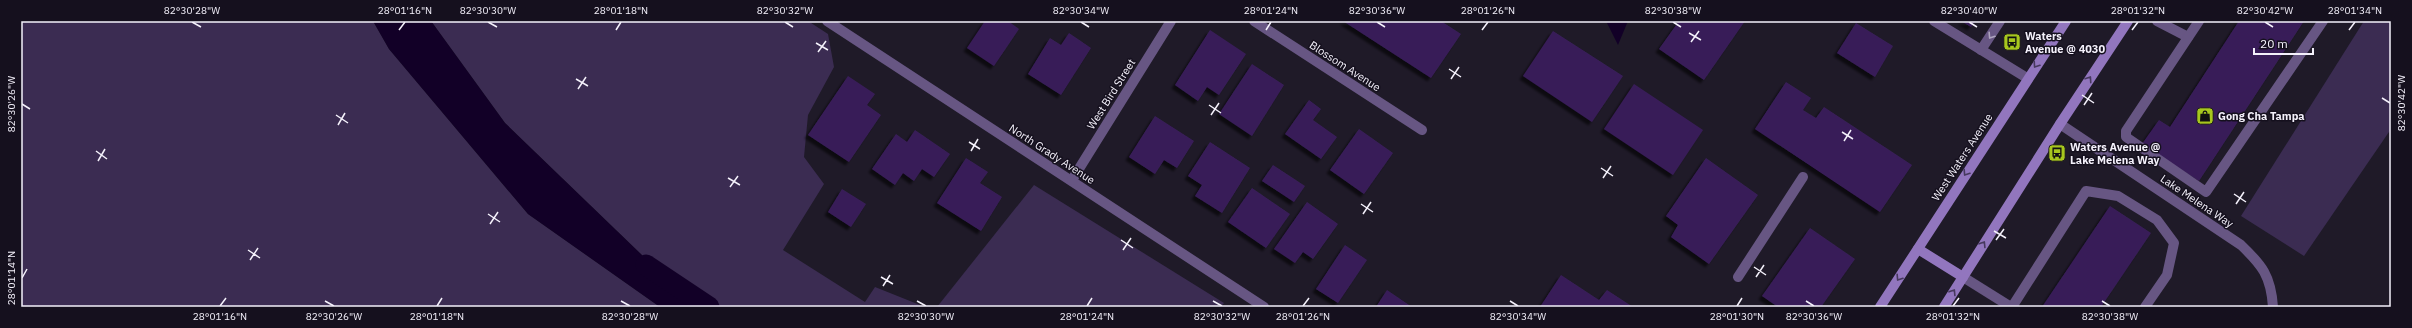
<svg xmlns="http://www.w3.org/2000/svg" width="2412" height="328" viewBox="0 0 2412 328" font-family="'IBM Plex Sans',sans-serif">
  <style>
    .green { fill: #3b2c52 }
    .water { fill: #120027 }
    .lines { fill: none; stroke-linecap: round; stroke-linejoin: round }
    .canal { stroke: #120027; stroke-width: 21 }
    .building { fill: #391f59; filter: url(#shadow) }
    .service { stroke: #675683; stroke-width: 10 }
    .minor { stroke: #675683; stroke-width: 10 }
    .secondary { stroke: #9276be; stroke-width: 10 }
    .oneway { stroke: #aea4bf }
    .oneway2 { stroke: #47395e }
    .ticks { fill: none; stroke: #f4f1fb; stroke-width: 1.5 }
    .labels { text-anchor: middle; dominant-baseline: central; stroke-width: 3; stroke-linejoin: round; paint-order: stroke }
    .poi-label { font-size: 11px; font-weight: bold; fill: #f4f1fb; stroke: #15101e; text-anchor: start }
    .street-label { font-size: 11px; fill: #f4f1fb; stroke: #15101e }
    .neatline { fill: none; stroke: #f4f1fb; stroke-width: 1.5 }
    .ticks-label { font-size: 10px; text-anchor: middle; fill: #f4f1fb }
  </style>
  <defs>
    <filter id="shadow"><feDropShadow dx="-3.5" dy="3.5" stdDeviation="1" flood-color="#0009"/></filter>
  </defs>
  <rect width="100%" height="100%" fill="#1f1a28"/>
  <!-- green -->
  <g class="green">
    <path d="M21 21H373L389 49 528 214 660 307H21Z"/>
    <path d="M431 21H808L828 34 834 67 808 115 804 157 824 184 783 250 865 302 875 287 925 307H707L673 285 505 123Z"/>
    <path d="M2364 21H2391V129L2304 256 2241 216Z"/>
    <path d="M1034 185 1224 303 1221 307H937Z"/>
  </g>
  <!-- water -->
  <g class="water">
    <path d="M373 21H431L505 123 673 285 707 307H660L528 214 389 49Z"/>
    <path d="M1606 21H1628L1618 45Z"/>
  </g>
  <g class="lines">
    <!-- canal -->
    <path class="canal" d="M646 265 709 307"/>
  </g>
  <!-- building -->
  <g class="building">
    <path d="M985 21H1008L1019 29 994 66 967 48Z"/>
    <path d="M1343 21H1441L1461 34 1431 78Z"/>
    <path d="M1679 21H1745L1704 80 1659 49Z"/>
    <path d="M1961 21H1975L1971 27Z"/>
    <path d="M2239 21H2304L2199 181 2142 144 2159 120 2170 127Z"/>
    <path d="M1856 23 1893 46 1875 77 1837 53Z"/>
    <path d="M1210 30 1246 54 1219 95 1207 87 1198 101 1175 85Z"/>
    <path d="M1553 31 1623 76 1592 122 1523 76Z"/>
    <path d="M1069 33 1091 48 1061 95 1028 74 1050 38 1061 45Z"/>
    <path d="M1252 64 1284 85 1252 136 1219 114Z"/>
    <path d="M848 76 875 94 867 105 881 115 849 162 808 135Z"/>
    <path d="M1786 82 1811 98 1803 110 1816 118 1824 107 1912 165 1880 212 1755 129Z"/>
    <path d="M1634 84 1703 130 1673 175 1604 129Z"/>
    <path d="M1309 100 1321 109 1313 120 1337 137 1321 159 1285 134Z"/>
    <path d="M1155 116 1194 141 1177 168 1164 160 1155 174 1129 157Z"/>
    <path d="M1359 129 1393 153 1364 194 1330 170Z"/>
    <path d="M915 130 950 154 934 177 922 169 914 181 903 173 895 185 872 169 896 134 907 142Z"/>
    <path d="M1210 142 1250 168 1222 213 1195 196 1202 185 1188 176Z"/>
    <path d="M966 158 988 172 980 183 1002 197 981 231 937 203Z"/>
    <path d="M1706 158 1758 195 1709 264 1671 237 1678 225 1666 216Z"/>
    <path d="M1273 165 1305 186 1294 202 1262 181Z"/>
    <path d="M1252 188 1290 214 1266 248 1228 222Z"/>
    <path d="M842 189 866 204 851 227 828 212Z"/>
    <path d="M1307 202 1338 224 1313 259 1303 252 1295 263 1274 249Z"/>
    <path d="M2110 206 2151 233 2101 307H2042Z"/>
    <path d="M1810 228 1855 259 1821 307H1778L1762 296Z"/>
    <path d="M1345 245 1367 260 1338 303 1316 289Z"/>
    <path d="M1561 275 1599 300 1607 290 1633 307H1540Z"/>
    <path d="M1387 290 1412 307H1376Z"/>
  </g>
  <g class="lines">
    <!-- service -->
    <g class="service">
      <path d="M1934 21 2027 78"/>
      <path d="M2157 21 2188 37"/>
      <path d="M2199 21 2126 131V137L2206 192 2323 21"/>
      <path d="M1981 50 2000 21"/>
      <path d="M1738 277 1803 177"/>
      <path d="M1963 277 2011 307"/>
      <path d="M2012 307 2086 191 2118 196 2157 220 2174 243 2167 275 2145 307"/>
    </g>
    <!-- minor -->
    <g class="minor">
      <path d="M827 21 1264 307"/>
      <path d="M1254 21 1422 130"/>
      <path d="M2060 124 2241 245C2262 265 2271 276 2273 307"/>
      <path d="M1072 180 1171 21"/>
    </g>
    <!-- secondary -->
    <g class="secondary">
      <path d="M1918 249 1963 277"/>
      <path d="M1880 307 2066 21"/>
      <path d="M1944 307 2060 124 2128 21"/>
    </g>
  </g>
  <!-- one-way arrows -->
  <defs><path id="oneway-chevron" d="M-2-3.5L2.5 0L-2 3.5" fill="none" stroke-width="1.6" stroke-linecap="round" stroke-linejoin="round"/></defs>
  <use class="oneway" href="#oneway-chevron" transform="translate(1991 36) rotate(123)"/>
  <g class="oneway2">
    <use href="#oneway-chevron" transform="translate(2036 65) rotate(124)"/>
    <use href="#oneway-chevron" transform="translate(2089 79) rotate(-56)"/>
    <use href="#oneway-chevron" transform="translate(1966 173) rotate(123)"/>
    <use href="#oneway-chevron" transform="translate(1983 244) rotate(-58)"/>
    <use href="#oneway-chevron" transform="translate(1899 278) rotate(123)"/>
    <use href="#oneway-chevron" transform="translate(1953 292) rotate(-58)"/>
  </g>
  <!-- ticks -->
  <path class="ticks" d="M192 22 201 27M488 22 497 27M785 22 793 27M1081 22 1089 27M1377 22 1385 27M1673 22 1681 27M1969 22 1977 27M2265 22 2273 27M399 30 405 22M616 30 621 22M1266 30 1271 22M1482 30 1488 22M2132 30 2138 22M2349 30 2355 22M1689 33 1701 40M1691 42 1699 31M816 43 828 50M818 52 826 41M1449 69 1461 77M576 79 588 86M1451 79 1459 67M578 89 586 77M2082 95 2094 103M2382 98 2390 103M22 104 30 109M1209 105 1221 113M2084 105 2092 93M336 115 348 123M1211 115 1219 103M338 125 345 113M1842 132 1853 139M1844 141 1851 130M969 142 980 149M96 151 107 159M971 151 978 139M98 161 105 149M1601 168 1613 176M728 178 740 185M1603 178 1611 166M730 187 738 176M2234 194 2246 202M1361 204 1373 212M2236 204 2244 192M488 214 500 222M1363 214 1371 202M490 224 498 212M1994 231 2006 238M1121 240 1133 248M1996 240 2004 229M248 250 260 258M1123 250 1131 238M250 260 258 248M1754 267 1766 275M881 277 893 284M1756 277 1764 265M22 278 27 269M883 286 890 275M325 301 334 306M621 301 630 306M917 301 926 306M1213 301 1222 306M1510 301 1518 306M1806 301 1814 306M2102 301 2110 306M220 306 226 298M437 306 442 298M1087 306 1092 298M1303 306 1309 298M1737 306 1742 298M1953 306 1959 298"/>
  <!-- icons -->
  <defs>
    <symbol id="bus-square" viewBox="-11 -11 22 22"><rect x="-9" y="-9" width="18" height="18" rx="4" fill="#a7c71e" stroke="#15101e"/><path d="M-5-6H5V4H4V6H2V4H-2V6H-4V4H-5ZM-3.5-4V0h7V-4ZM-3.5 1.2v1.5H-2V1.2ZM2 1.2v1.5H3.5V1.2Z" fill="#111"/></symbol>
    <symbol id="shop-square" viewBox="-11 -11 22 22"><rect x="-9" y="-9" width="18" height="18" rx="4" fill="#a7c71e" stroke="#15101e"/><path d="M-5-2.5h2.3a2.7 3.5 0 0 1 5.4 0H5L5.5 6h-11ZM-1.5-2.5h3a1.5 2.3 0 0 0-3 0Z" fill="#111"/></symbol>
  </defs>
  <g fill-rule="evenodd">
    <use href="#bus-square" x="2002" y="32" width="20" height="20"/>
    <use href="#shop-square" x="2195" y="106" width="20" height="20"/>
    <use href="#bus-square" x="2047" y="143" width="20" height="20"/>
  </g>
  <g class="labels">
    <!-- poi labels -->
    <g class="poi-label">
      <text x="2025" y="36">Waters<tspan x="2025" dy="13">Avenue @ 4030</tspan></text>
      <text x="2218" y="116">Gong Cha Tampa</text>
      <text x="2070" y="147">Waters Avenue @<tspan x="2070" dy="13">Lake Melena Way</tspan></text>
    </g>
    <!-- street labels -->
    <g class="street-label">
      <text transform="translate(1345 66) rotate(33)">Blossom Avenue</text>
      <text transform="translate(1111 94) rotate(-58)">West Bird Street</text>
      <text transform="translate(1052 154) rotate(33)">North Grady Avenue</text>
      <text transform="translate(1962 157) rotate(-57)">West Waters Avenue</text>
      <text transform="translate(2197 201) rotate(34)">Lake Melena Way</text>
    </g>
  </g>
  <!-- border -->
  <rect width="2412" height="328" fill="none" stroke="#15101e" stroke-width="44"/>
  <!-- scale -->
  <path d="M2254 48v6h59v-6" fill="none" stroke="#f4f1fb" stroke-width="2"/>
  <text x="2260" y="48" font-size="12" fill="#f4f1fb" stroke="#15101e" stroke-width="3" paint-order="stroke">20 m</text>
  <rect x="22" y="22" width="2368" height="284" class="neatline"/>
  <g class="ticks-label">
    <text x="192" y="14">82°30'28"W</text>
    <text x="405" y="14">28°01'16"N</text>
    <text x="488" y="14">82°30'30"W</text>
    <text x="621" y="14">28°01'18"N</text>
    <text x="785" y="14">82°30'32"W</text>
    <text x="1081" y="14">82°30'34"W</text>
    <text x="1271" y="14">28°01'24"N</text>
    <text x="1377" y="14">82°30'36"W</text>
    <text x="1488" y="14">28°01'26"N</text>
    <text x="1673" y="14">82°30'38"W</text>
    <text x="1969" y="14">82°30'40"W</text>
    <text x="2138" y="14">28°01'32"N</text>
    <text x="2265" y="14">82°30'42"W</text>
    <text x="2355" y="14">28°01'34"N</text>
    <text transform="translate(2401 103) rotate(-90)" y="4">82°30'42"W</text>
    <text transform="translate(11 104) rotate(-90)" y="4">82°30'26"W</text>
    <text transform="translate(11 278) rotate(-90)" y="4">28°01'14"N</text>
    <text x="220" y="320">28°01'16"N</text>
    <text x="334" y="320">82°30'26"W</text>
    <text x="437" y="320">28°01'18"N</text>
    <text x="630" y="320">82°30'28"W</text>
    <text x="926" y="320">82°30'30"W</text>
    <text x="1087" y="320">28°01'24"N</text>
    <text x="1222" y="320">82°30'32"W</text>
    <text x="1303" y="320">28°01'26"N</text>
    <text x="1518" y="320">82°30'34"W</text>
    <text x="1737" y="320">28°01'30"N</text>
    <text x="1814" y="320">82°30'36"W</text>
    <text x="1953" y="320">28°01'32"N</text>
    <text x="2110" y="320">82°30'38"W</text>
  </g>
</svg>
